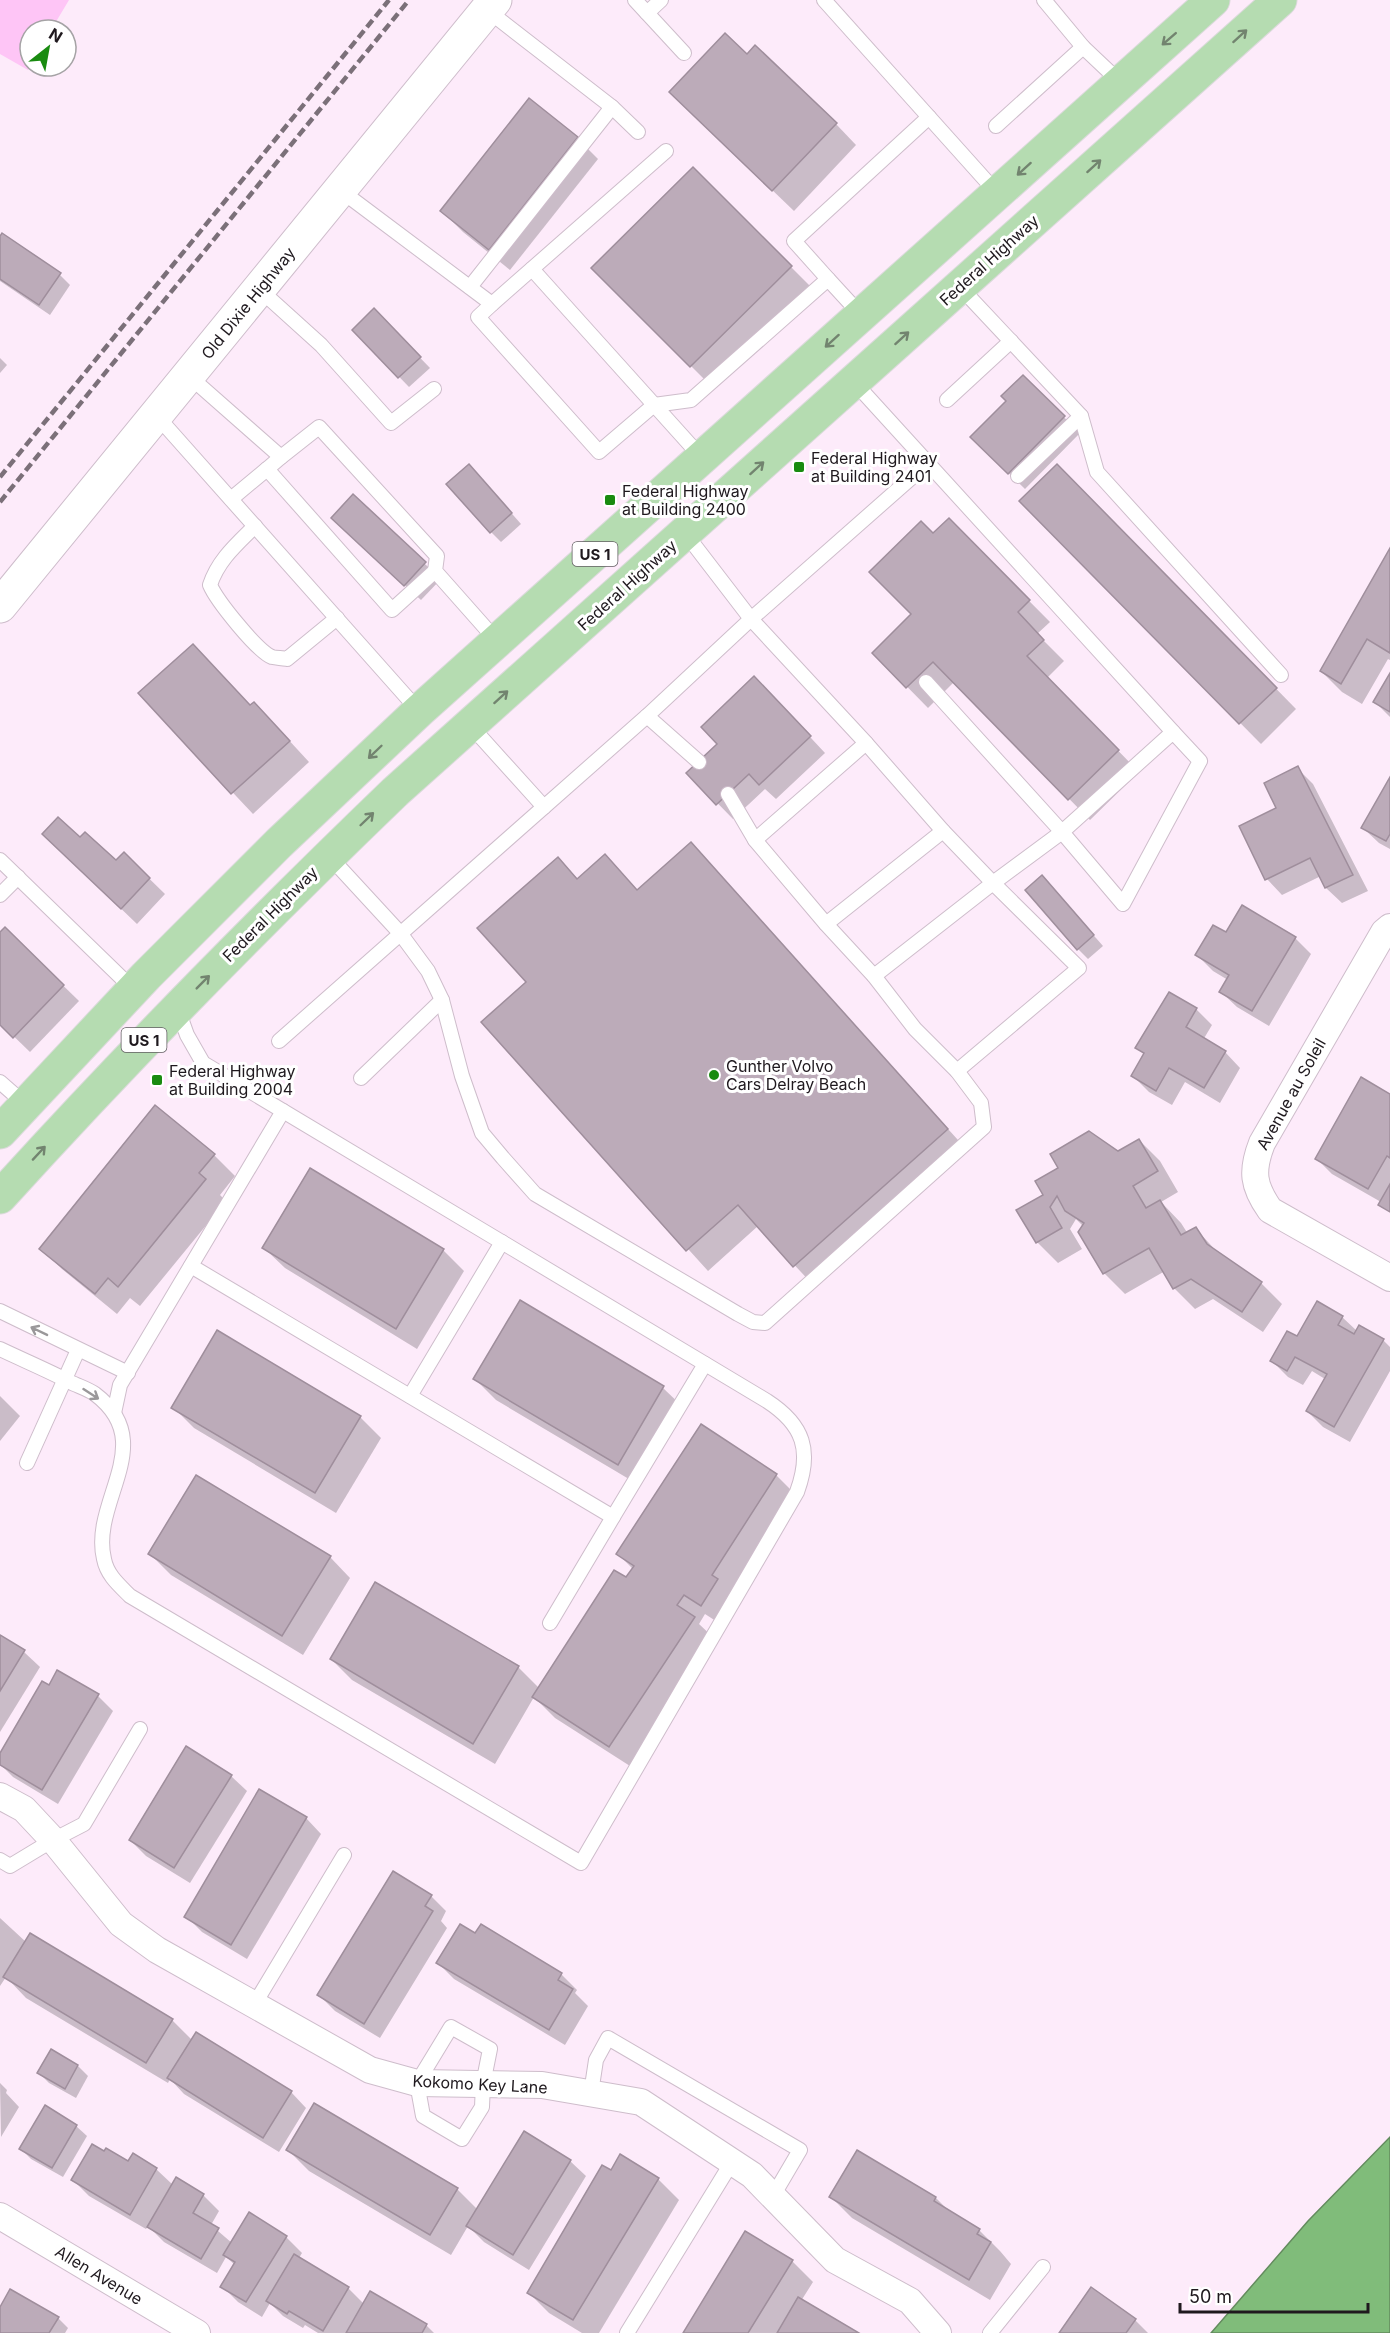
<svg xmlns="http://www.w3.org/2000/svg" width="1390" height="2333" viewBox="0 0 1390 2333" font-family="Inter,sans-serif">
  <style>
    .green { fill: #fec5f6 }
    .water { fill: #80bc7a; stroke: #638b5e; stroke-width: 1.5 }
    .shadow { fill: #0003 }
    .building { fill: #bcabb9; stroke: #9f8e9c; stroke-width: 1.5 }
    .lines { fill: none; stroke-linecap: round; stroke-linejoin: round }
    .lane-casing { stroke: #cebdcb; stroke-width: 16 }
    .street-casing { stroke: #cebdcb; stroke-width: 28 }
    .secondary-casing { stroke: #cebdcb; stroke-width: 35 }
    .primary-casing { stroke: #dbdadb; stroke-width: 35 }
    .lane { stroke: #fff; stroke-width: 14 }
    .street { stroke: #fff; stroke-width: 26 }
    .secondary { stroke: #fff; stroke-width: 33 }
    .primary { stroke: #b5dcb1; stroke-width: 33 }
    .rail { stroke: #7b7079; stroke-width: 4.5; stroke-dasharray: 9 4.5; stroke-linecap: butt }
    .oneway { stroke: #72846f }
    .oneway2 { stroke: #9a989a }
    .poi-dot { fill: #198b10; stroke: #fff; stroke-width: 2 }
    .labels { text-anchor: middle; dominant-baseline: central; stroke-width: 6; stroke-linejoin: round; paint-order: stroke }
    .shield { fill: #fff; stroke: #625e62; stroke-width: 1.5 }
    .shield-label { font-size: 15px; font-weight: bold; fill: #1f191e }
    .street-label { font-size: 16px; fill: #1f191e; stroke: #fff }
    .poi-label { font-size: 16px; fill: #1f191e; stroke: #fff; text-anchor: start }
  </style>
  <rect width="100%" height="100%" fill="#fdebfa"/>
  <!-- green -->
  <path class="green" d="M0 0H69L51 30H30V66L28 70 0 54Z"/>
  <!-- water -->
  <path class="water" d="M1390 2137V2333H1211L1308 2221Z"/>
  <!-- shadow -->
  <g class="shadow">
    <path d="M747 56 836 124 856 145 794 211 692 113Z"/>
    <path d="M577 138 598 159 510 270 463 232 442 211Z"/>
    <path d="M693 169 812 288 712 387 593 268Z"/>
    <path d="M3 235 60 275 70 285 50 315 0 281V239Z"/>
    <path d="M374 310 430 368 409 387 354 330Z"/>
    <path d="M0 358 7 365 0 373Z"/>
    <path d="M1023 377 1080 433 1025 489 972 437 1008 401Z"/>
    <path d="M1057 466 1296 709 1261 744 1021 501Z"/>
    <path d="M479 476 521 524 501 542 491 532Z"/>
    <path d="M353 497 441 579 421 600 349 534Z"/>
    <path d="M949 520 1050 622 1037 634 1064 661 1047 678 1139 772 1090 820 954 682 928 708 874 653 913 615 933 535Z"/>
    <path d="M1390 551V660L1388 659 1362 704 1342 692 1321 671Z"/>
    <path d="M1390 676V717L1375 702Z"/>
    <path d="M140 694 250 707 274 724 309 762 253 814Z"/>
    <path d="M770 694 825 753 776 799 765 789 733 819 688 773Z"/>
    <path d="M1297 768 1313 784 1368 891 1342 903 1326 888 1321 876 1282 895 1267 879 1278 809Z"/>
    <path d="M1390 780V849L1379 843 1363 828Z"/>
    <path d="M80 839 116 863 124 854 165 894 137 924 60 850Z"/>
    <path d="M691 844 967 1150 815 1287 758 1226 708 1271 483 1022 528 982 558 859 579 880 605 856 638 891Z"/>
    <path d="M1052 888 1103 946 1088 959 1078 949Z"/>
    <path d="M1243 907 1295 938 1311 954 1269 1026 1237 1007 1221 992 1228 980 1213 971 1197 955 1227 934Z"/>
    <path d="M5 929 79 1001 30 1052 0 1023V934Z"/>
    <path d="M1196 1009 1212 1025 1203 1040 1225 1052 1240 1068 1220 1103 1185 1082 1172 1105 1149 1092 1133 1076 1145 1055 1137 1048Z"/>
    <path d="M1390 1095V1212L1380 1204 1381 1202 1332 1174 1317 1159Z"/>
    <path d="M155 1108 214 1155 235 1176 220 1195 226 1201 140 1306 130 1298 117 1314 62 1269 41 1248Z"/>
    <path d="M1139 1140 1160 1161 1178 1192 1161 1202 1181 1223 1188 1234 1196 1229 1220 1255 1261 1283 1282 1304 1263 1332 1213 1299 1195 1309 1174 1288 1165 1271 1125 1294 1104 1273 1083 1226 1076 1219 1070 1229 1082 1249 1058 1263 1037 1242 1018 1211Z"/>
    <path d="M311 1170 443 1250 464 1271 417 1349 285 1268 264 1248Z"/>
    <path d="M520 1302 663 1388 684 1408 639 1485 496 1400 475 1379Z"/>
    <path d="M1342 1317 1357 1331 1383 1340 1390 1347V1371L1350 1442 1323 1427 1307 1411 1325 1379 1312 1371 1303 1385 1288 1377 1272 1361 1297 1338Z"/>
    <path d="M0 1396 20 1416 0 1441Z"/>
    <path d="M173 1407 360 1417 381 1438 336 1513 194 1428Z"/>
    <path d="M701 1427 776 1475 797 1496 722 1625 705 1614 699 1624 715 1639 630 1766 555 1718 534 1697 495 1764 352 1680 331 1659 376 1584 518 1667 540 1689 633 1569 618 1554Z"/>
    <path d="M150 1554 330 1557 350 1578 303 1655 171 1575Z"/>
    <path d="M0 1636 24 1652 40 1667 0 1732Z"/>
    <path d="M49 1687 98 1696 113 1711 58 1804 13 1777 0 1764V1756Z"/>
    <path d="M231 1776 247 1791 190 1883 146 1856 130 1840Z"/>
    <path d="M306 1818 321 1834 247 1959 202 1932 186 1916Z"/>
    <path d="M431 1896 446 1911 441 1921 447 1928 380 2038 335 2011 319 1995Z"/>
    <path d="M0 1918 26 1942 172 2020 192 2040 291 2092 306 2108 279 2152 184 2094 170 2079 168 2083 26 1998 6 1977 0 1986Z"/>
    <path d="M476 1935 561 1974 577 1990 575 1993 588 2006 565 2045 454 1979 438 1963Z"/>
    <path d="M51 2051 78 2066 88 2076 76 2098 49 2083 39 2073Z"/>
    <path d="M0 2083 7 2090 6 2093 19 2107 1 2137Z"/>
    <path d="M76 2126 87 2136 63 2177 31 2159 21 2149Z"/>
    <path d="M288 2150 457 2189 478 2210 570 2161 586 2176 529 2270 484 2242 468 2226 451 2255 309 2171Z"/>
    <path d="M858 2152 936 2198 950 2212 979 2230 1000 2251 1011 2264 990 2300 852 2218 831 2197Z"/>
    <path d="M128 2163 156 2169 173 2185 176 2179 203 2195 219 2211 211 2225 232 2243 249 2214 286 2237 302 2253 299 2258 348 2288 364 2304 426 2325 434 2333H318L305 2325 303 2328 283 2316 270 2303 262 2317 238 2302 222 2286 235 2265 226 2257 217 2273 164 2242 148 2226 146 2229 89 2196 73 2180Z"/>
    <path d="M658 2179 679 2200 599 2333H582L549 2313 528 2292Z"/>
    <path d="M792 2261 813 2282 801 2301 856 2333H685Z"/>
    <path d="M0 2310 58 2318 68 2328 65 2333H0Z"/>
    <path d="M1135 2320 1148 2333H1061Z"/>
  </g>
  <!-- building -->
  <g class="building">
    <path d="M725 33 747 54 755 45 837 123 772 191 669 92Z"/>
    <path d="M529 98 578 137 489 250 440 211Z"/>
    <path d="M693 167 792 266 690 367 591 268Z"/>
    <path d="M2 233 61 273 39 305 0 279V236Z"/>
    <path d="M374 308 421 357 398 378 352 330Z"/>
    <path d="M1023 375 1065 416 1008 474 970 437 1006 401 1001 396Z"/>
    <path d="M469 464 512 513 490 533 446 484Z"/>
    <path d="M1057 464 1277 688 1239 724 1019 501Z"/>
    <path d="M353 494 426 562 404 586 331 518Z"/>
    <path d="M949 518 1030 600 1018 612 1044 640 1027 656 1119 750 1068 800 933 662 906 688 872 653 911 614 869 572 921 521 933 533Z"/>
    <path d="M1390 548V653L1367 639 1341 684 1320 671Z"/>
    <path d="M193 644 250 705 254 702 290 741 231 794 138 693Z"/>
    <path d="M1390 673V712L1373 702Z"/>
    <path d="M754 676 811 736 759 785 749 774 716 805 686 773 717 744 701 727Z"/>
    <path d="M1298 766 1353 875 1325 888 1310 858 1265 880 1239 826 1276 808 1264 783Z"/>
    <path d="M1390 777V834L1386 841 1361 828Z"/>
    <path d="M58 817 80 837 85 832 116 860 124 852 150 878 121 909 42 834Z"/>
    <path d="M691 842 948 1129 793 1267 738 1205 686 1251 481 1022 526 982 477 928 558 857 577 879 605 854 637 890Z"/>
    <path d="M1042 875 1094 935 1077 950 1025 890Z"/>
    <path d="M1242 905 1296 937 1252 1011 1219 992 1229 975 1195 955 1213 925 1226 932Z"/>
    <path d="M5 927 64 985 13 1038 0 1025V932Z"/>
    <path d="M1169 992 1197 1008 1186 1027 1226 1051 1204 1088 1169 1068 1156 1091 1131 1076 1144 1053 1135 1048Z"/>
    <path d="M1361 1077 1390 1094V1158L1387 1156 1368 1189 1315 1159Z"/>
    <path d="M155 1105 215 1154 199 1173 206 1179 118 1287 108 1278 95 1294 39 1249Z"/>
    <path d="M1089 1131 1118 1151 1139 1139 1158 1171 1133 1186 1146 1208 1160 1200 1181 1235 1196 1227 1207 1244 1262 1282 1242 1312 1191 1279 1173 1289 1149 1248 1103 1274 1078 1232 1084 1223 1065 1211 1057 1196 1050 1207 1062 1228 1036 1243 1016 1210 1043 1195 1035 1181 1058 1168 1050 1154Z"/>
    <path d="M310 1168 444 1249 396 1329 262 1248Z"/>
    <path d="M1390 1184V1212L1378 1205Z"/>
    <path d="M520 1300 664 1386 618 1465 473 1379Z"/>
    <path d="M1317 1301 1343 1316 1338 1325 1354 1334 1359 1325 1384 1339 1334 1427 1306 1411 1327 1374 1295 1357 1287 1371 1270 1361 1287 1331 1297 1336Z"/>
    <path d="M217 1330 361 1416 315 1493 171 1408Z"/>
    <path d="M701 1424 777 1474 712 1575 718 1579 701 1606 684 1595 677 1605 695 1617 609 1747 532 1697 614 1570 626 1577 634 1566 616 1554Z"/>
    <path d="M196 1475 331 1556 282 1636 148 1554Z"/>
    <path d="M375 1582 519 1666 473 1744 330 1659Z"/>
    <path d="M0 1635 25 1650 0 1691Z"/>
    <path d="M57 1670 99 1694 42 1790 0 1765V1753L42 1681 49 1685Z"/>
    <path d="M186 1746 232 1775 174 1868 129 1840Z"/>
    <path d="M259 1789 307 1817 231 1945 184 1917Z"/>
    <path d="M393 1871 432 1895 425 1906 433 1911 364 2024 317 1995Z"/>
    <path d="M460 1924 475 1933 481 1924 562 1973 558 1980 573 1989 549 2030 436 1963Z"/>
    <path d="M30 1933 173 2019 146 2063 3 1977Z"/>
    <path d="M196 2032 292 2091 263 2138 167 2078Z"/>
    <path d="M51 2049 78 2065 65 2089 37 2073Z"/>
    <path d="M314 2103 458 2188 430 2235 286 2150Z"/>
    <path d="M45 2105 77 2125 52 2168 19 2149Z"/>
    <path d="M524 2131 571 2160 513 2255 466 2226Z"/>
    <path d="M92 2144 104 2151 106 2148 128 2161 133 2153 157 2168 130 2215 71 2180Z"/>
    <path d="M857 2150 936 2197 934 2201 980 2229 977 2234 991 2242 969 2280 829 2197Z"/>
    <path d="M620 2154 659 2178 573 2320 527 2293 602 2165 611 2170Z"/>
    <path d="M176 2177 204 2194 193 2213 219 2228 201 2259 147 2227Z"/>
    <path d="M249 2212 287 2236 246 2302 220 2287 235 2262 223 2255Z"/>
    <path d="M745 2231 793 2260 748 2333H683Z"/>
    <path d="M294 2254 349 2287 323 2331 289 2311 287 2314 266 2301Z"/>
    <path d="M1091 2287 1136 2319 1126 2333H1059Z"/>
    <path d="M10 2289 59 2317 49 2333H0V2307Z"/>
    <path d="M370 2291 427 2324 422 2333H346Z"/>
    <path d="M798 2297 859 2333H777Z"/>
  </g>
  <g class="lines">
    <defs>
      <g id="lane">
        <path d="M635 0 684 53"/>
        <path d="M824 0 997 193"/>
        <path d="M1044 0 1083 47 1120 82"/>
        <path d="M647 13 661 0"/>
        <path d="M612 107 638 132"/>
        <path d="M996 126 1083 47"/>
        <path d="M340 190 492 304 666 151"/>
        <path d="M532 269 702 458"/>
        <path d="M828 279 794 241 929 117"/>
        <path d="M470 287 612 107 487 10"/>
        <path d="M960 287 1081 416 1097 472 1281 675"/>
        <path d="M259 289 321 345 391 423 434 389"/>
        <path d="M492 304 478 317 599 452 654 405 691 400 828 279 861 315"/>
        <path d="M189 376 281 457 319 427 437 556 435 571 497 641"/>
        <path d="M854 382 1173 732"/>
        <path d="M947 400 1011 341"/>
        <path d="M156 415 419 711"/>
        <path d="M281 457 267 469 392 610 435 571"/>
        <path d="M1018 476 1081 416"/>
        <path d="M231 499 267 469"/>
        <path d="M255 526C237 544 218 560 210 585 217 601 257 651 272 657 277 658 282 658 287 659L337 618"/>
        <path d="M685 533 751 619 866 743 943 831 993 883 1062 832 1173 732 1200 761 1123 904 1062 832 926 682"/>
        <path d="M647 716 699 762"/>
        <path d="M470 725 544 807"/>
        <path d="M755 840 866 743"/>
        <path d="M329 856 400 933 428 971 442 1000 462 1076 482 1133 503 1158 535 1194 738 1314 753 1322 765 1323 984 1127 981 1103 957 1071 915 1029 874 976 826 924 755 840 728 794"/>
        <path d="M0 860 133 989"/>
        <path d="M0 895 18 877"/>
        <path d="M826 924 943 831"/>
        <path d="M874 976 993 883 1079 968 957 1071"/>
        <path d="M279 1041 647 716 751 619 928 463"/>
        <path d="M361 1078 442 1000"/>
        <path d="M0 1082 25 1104"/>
        <path d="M191 1266 613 1517 705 1364"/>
        <path d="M0 1311 128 1373"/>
        <path d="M0 1349C23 1360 47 1370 70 1382 78 1386 88 1389 95 1394 160 1443 90 1501 104 1559 107 1575 119 1585 130 1596L581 1863 797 1492C812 1451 804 1425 767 1401L203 1063 187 1035 178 1010"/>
        <path d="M410 1396 502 1242"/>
        <path d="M114 1413 120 1385 283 1111"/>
        <path d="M27 1463 78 1350"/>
        <path d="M550 1623 613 1517"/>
        <path d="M0 1860 10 1866 53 1840 84 1824 140 1729"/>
        <path d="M254 2005 344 1855"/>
        <path d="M451 2027 490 2049 483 2084 482 2107 462 2139 423 2116 417 2083Z"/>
        <path d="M591 2093 596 2060 608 2038 800 2150 773 2196"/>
        <path d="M627 2333 732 2162"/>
        <path d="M990 2333 1043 2267"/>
      </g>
      <g id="street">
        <path d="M1390 927 1384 932 1262 1143C1251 1171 1253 1186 1270 1210L1390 1278"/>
        <path d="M0 1796 24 1809 53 1840 121 1924 157 1950 370 2070 417 2083 542 2085 641 2102 752 2175 835 2260 910 2301 938 2333"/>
        <path d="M0 2216 197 2333"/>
      </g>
      <path id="secondary" d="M0 606 495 0"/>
      <g id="primary">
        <path d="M0 1132 146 976 279 843 419 711 1213 0"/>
        <path d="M0 1197C127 1057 259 923 395 792L1280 0"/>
      </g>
    </defs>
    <!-- lane casing -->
    <use href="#lane" class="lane-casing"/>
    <!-- street casing -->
    <use href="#street" class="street-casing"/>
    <!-- secondary casing -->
    <use href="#secondary" class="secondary-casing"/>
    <!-- primary casing -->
    <use href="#primary" class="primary-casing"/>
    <!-- lane -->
    <use href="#lane" class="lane"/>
    <!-- street -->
    <use href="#street" class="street"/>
    <!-- secondary -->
    <use href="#secondary" class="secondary"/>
    <!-- primary -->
    <use href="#primary" class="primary"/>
    <!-- rail -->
    <g class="rail">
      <path d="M0 477 389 0"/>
      <path d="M0 502 409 0"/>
    </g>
  </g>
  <!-- one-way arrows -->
  <defs><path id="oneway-shaft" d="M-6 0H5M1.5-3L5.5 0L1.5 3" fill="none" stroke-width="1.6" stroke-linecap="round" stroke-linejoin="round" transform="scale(1.5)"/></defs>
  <g class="oneway">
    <use href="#oneway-shaft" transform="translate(1240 36) rotate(-42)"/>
    <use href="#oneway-shaft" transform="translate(1169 39) rotate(139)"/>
    <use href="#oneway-shaft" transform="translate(1094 166) rotate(-42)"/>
    <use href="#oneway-shaft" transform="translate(1024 169) rotate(138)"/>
    <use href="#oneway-shaft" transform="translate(902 338) rotate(-42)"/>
    <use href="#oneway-shaft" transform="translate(832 341) rotate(138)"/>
    <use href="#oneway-shaft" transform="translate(757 468) rotate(-42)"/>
    <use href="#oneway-shaft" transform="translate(501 697) rotate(-42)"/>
    <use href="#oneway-shaft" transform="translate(375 752) rotate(136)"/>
    <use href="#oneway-shaft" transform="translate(367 819) rotate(-44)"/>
    <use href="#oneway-shaft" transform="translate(203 982) rotate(-45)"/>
    <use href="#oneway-shaft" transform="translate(39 1153) rotate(-47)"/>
  </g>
  <g class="oneway2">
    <use href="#oneway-shaft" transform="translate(39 1331) rotate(-154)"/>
    <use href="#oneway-shaft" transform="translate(91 1394) rotate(33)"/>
  </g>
  <!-- markers -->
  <g class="poi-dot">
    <rect x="793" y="461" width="12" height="12" rx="3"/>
    <rect x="604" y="494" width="12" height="12" rx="3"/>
    <circle cx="714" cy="1075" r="6"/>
    <rect x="151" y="1074" width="12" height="12" rx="3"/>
  </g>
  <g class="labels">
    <!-- shield labels -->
    <g class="shield">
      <rect x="572.5" y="542" width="45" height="24" rx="4.5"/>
      <rect x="121.5" y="1028" width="45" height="24" rx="4.5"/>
    </g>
    <g class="shield-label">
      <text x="595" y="554">US 1</text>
      <text x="144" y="1040">US 1</text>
    </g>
    <!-- street labels -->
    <g class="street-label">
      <text transform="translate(989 260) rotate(-42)">Federal Highway</text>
      <text transform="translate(248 303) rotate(-51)">Old Dixie Highway</text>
      <text transform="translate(627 585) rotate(-42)">Federal Highway</text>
      <text transform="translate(270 914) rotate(-45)">Federal Highway</text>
      <text transform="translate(1291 1094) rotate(-61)">Avenue au Soleil</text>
      <text transform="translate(480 2084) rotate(3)">Kokomo Key Lane</text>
      <text transform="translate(99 2275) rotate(31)">Allen Avenue</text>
    </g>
    <!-- poi labels -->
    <g class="poi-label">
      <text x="811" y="458">Federal Highway<tspan x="811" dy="18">at Building 2401</tspan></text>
      <text x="622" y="491">Federal Highway<tspan x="622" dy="18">at Building 2400</tspan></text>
      <text x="726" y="1066">Gunther Volvo<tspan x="726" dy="18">Cars Delray Beach</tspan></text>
      <text x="169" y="1071">Federal Highway<tspan x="169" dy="18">at Building 2004</tspan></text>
    </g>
  </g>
  <!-- north arrow -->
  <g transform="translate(48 48) rotate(31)"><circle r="28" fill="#ffffff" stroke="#a5a3a5" stroke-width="1.5"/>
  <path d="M0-4.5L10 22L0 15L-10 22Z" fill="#198b10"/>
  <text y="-9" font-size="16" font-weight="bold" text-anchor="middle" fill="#1f191e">N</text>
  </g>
  <!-- scale -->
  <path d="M1180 2303v9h188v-9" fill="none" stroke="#1f191e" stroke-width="3"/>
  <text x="1189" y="2303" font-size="18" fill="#1f191e" stroke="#ffffff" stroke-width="4.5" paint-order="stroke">50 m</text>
</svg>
